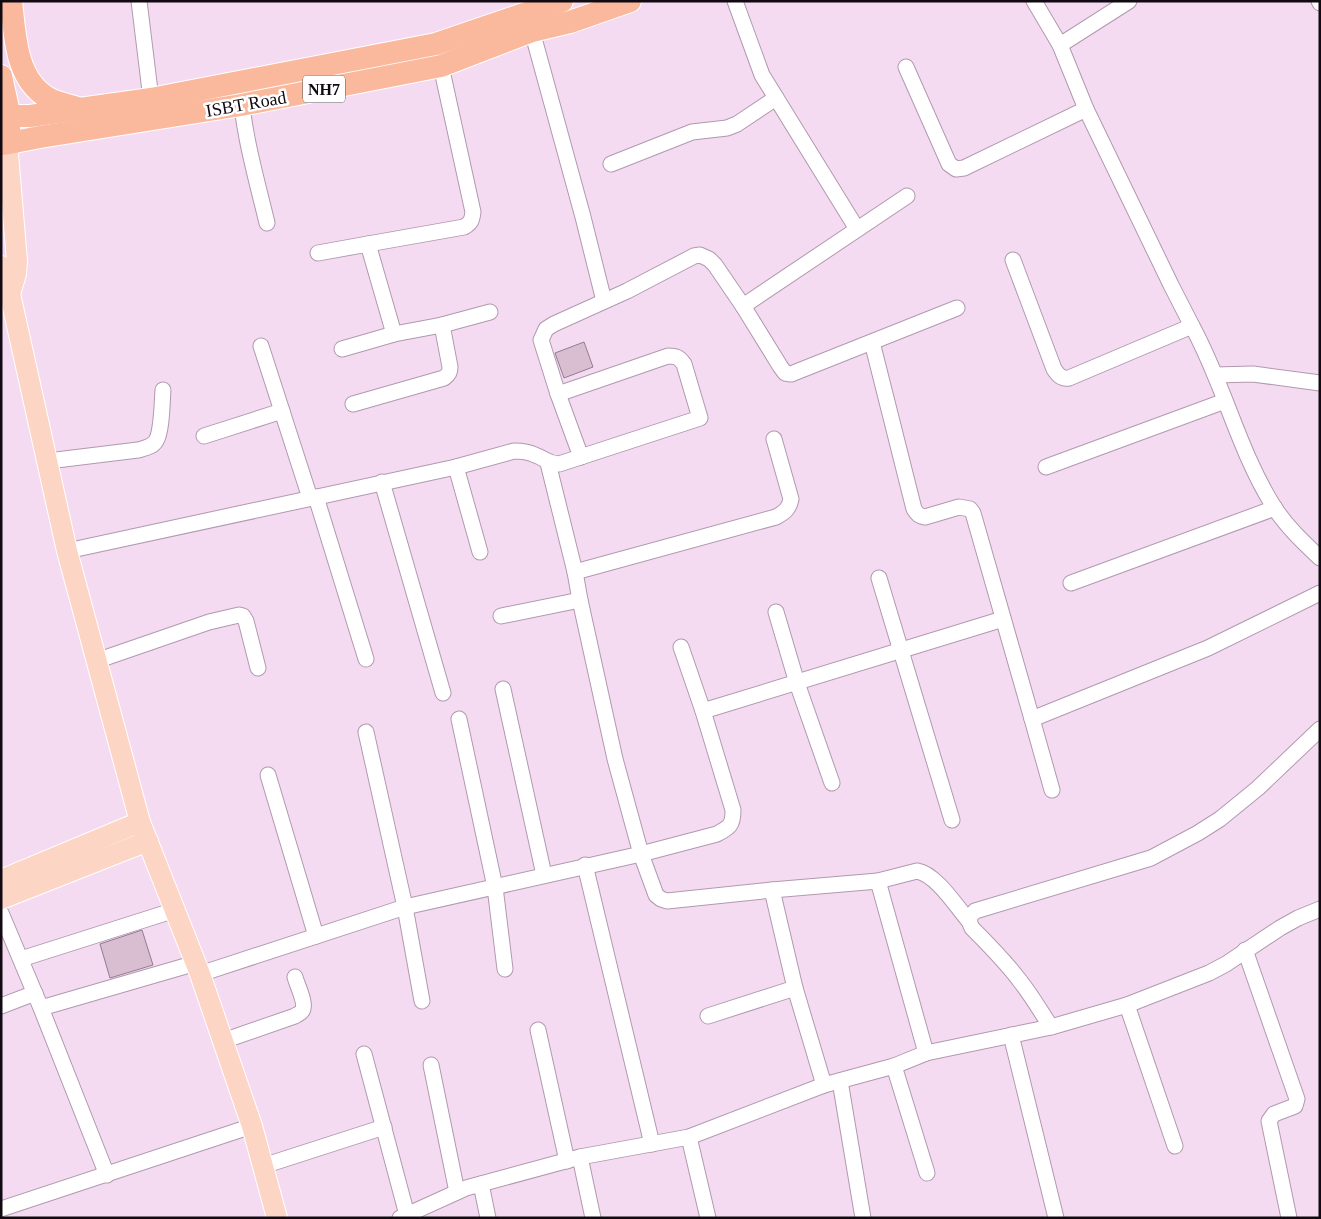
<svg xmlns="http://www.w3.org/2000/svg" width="1321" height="1219" viewBox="0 0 1321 1219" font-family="Georgia,serif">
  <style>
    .building { fill: #d9bed2; stroke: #947c8f }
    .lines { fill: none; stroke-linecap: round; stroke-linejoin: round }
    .minor-casing { stroke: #b199ae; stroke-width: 17 }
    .major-casing { stroke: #fff; stroke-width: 22 }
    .highway-casing { stroke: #fff; stroke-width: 24 }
    .minor { stroke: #fff; stroke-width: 15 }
    .major { stroke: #fcd5c4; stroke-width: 20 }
    .highway { stroke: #fab99d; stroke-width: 22 }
    .labels { text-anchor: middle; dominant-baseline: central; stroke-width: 5; stroke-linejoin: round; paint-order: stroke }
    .shield { fill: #fff; stroke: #595459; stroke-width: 1 }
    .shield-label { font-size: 16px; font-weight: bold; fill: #120a12 }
    .street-label { font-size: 18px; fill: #120a12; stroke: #fff }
  </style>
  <rect width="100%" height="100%" fill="#f4dbf1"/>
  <!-- building -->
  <g class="building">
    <path d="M584 342 593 367 564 378 555 353Z"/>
    <path d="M142 930 153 965 110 978 100 944Z"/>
  </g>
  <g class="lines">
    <defs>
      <g id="minor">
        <path d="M139 1 151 99"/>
        <path d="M735 1 762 75 857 229"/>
        <path d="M1319 1 1320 3"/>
        <path d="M532 31 583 217 604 301"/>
        <path d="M1060 45 1129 1"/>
        <path d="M906 67 949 164 956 169 964 168 1086 109 1060 45 1034 1"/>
        <path d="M240 82C242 130 256 177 267 223"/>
        <path d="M1086 109 1171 285 1192 326"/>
        <path d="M611 164 692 132 727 128 737 124 776 98"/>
        <path d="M368 244 464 227C471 223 472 220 473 212L441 66"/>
        <path d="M318 253 368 244 394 334 442 325 450 367C450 372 449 374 444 378L353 404"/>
        <path d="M1013 260 1054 369C1058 375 1061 379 1069 378L1192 326C1224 384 1238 450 1274 507 1286 526 1303 542 1320 558"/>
        <path d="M743 306 907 196"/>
        <path d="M442 325 490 312"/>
        <path d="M872 342 914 509C917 514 919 516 925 517L959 507 970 509 973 513 1032 719 1052 790"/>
        <path d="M261 346 310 498"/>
        <path d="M342 349 394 334"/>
        <path d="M1215 375 1253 374 1320 383"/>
        <path d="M204 436 282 411"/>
        <path d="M581 457 558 394 541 340 546 329 554 324 627 291 694 256 700 255 709 259 715 265 743 306 780 366 785 373 791 374 957 308"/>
        <path d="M48 461 138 450C145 448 152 447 156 441 162 431 162 402 163 390"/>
        <path d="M548 463 575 572 580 600 615 759 641 854 656 895 661 899 667 901 772 890 878 881 917 871C936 874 956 906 969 921"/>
        <path d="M456 467 480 552"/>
        <path d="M1046 467 1225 401"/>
        <path d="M382 482 443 693"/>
        <path d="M316 497 366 659"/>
        <path d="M67 551 456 467 514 451C521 451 529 452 535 455 547 459 545 463 559 464L700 418 684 364C679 357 676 356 668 356L558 394"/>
        <path d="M575 572 776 517C785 512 789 509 791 499L774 439"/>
        <path d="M879 578 952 820"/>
        <path d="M1071 583 1275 508"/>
        <path d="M776 612 797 683 832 783"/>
        <path d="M501 616 580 600"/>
        <path d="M96 661 209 622 239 615 243 616 246 621 258 668"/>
        <path d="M503 689 544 875"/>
        <path d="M703 711 1003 619"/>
        <path d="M459 719 495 887 505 969"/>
        <path d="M1032 719 1208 648 1320 593"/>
        <path d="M366 732 405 907 422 1001"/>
        <path d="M268 775 316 936"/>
        <path d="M585 865 652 1144"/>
        <path d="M878 881 926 1053"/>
        <path d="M772 890 795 988 824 1085"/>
        <path d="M1 913 41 1008 196 963"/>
        <path d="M1245 950 1297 1099 1295 1106 1274 1114 1269 1121 1289 1218"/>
        <path d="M21 959 175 910"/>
        <path d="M200 974 405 907 641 854 717 834C730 827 733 825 733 810L703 711 681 647"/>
        <path d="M1127 1005 1175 1146"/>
        <path d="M1 1006 35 993"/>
        <path d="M41 1008 107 1175"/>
        <path d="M708 1016 795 988"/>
        <path d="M1051 1027C1041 1012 1032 996 1020 981 1006 962 989 945 972 928 968 920 969 917 975 911L1151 858 1198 833 1220 819 1258 788 1320 729"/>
        <path d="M538 1030 567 1161"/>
        <path d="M1011 1035 1056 1218"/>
        <path d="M223 1041 295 1016C298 1014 301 1013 302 1011 307 1004 297 985 295 977"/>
        <path d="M364 1054 407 1215"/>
        <path d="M431 1065 457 1192"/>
        <path d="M894 1066 927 1173"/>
        <path d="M840 1081 863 1218"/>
        <path d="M689 1137 708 1218"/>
        <path d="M580 1157 593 1218"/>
        <path d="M263 1166 384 1127"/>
        <path d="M481 1184 488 1218"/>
        <path d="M1 1209 252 1126"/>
        <path d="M400 1218 466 1188 580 1157 689 1137 824 1085 894 1066 926 1053 1051 1027 1127 1005 1209 973 1226 964 1280 928 1298 918 1320 909"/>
      </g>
      <g id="major">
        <path d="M9 143 8 154 17 261 16 274 10 294"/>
        <path d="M1 266 6 285 10 294 67 551 140 822 200 974 252 1126 277 1218"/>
        <path d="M1 880 140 822"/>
        <path d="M1 899 148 841"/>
      </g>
      <g id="highway">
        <path d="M11 1C15 34 15 79 48 98 57 103 68 105 77 108"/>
        <path d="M1 76 9 113V130"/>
        <path d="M1 116H30L151 99 436 44 562 1"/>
        <path d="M1 144 9 143 40 137 241 105 441 66 532 31 570 22 630 1"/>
      </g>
    </defs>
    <!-- minor casing -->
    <use href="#minor" class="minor-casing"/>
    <!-- major casing -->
    <use href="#major" class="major-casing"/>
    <!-- highway casing -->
    <use href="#highway" class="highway-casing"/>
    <!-- minor -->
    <use href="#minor" class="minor"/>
    <!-- major -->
    <use href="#major" class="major"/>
    <!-- highway -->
    <use href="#highway" class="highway"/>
  </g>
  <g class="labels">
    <!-- shield labels -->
    <rect class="shield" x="303" y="75.5" width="42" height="27" rx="4"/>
    <g class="shield-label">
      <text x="324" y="89">NH7</text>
    </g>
    <!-- street labels -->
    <g class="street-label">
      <text transform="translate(246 104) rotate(-10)">ISBT Road</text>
    </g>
  </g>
  <!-- border -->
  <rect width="1321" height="1219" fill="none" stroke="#120a12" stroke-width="5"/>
</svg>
